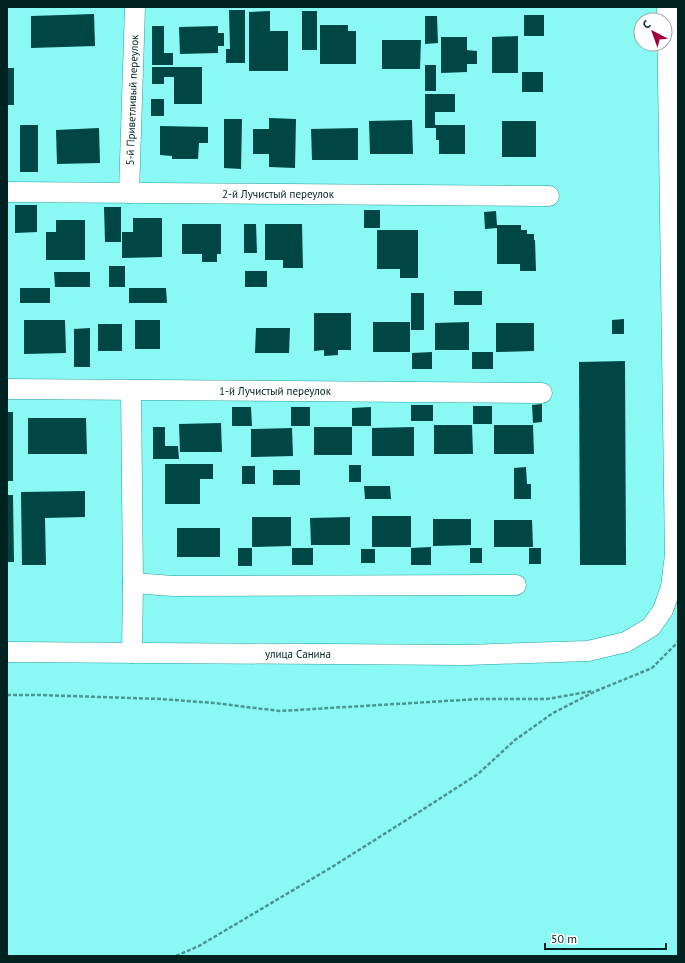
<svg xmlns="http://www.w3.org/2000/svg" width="685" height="963" viewBox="0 0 685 963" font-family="'PT Sans',sans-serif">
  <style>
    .building { fill: #004644 }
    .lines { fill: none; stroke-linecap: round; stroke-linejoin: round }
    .minor-casing { stroke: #26a29d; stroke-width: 21 }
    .path { stroke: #4a9692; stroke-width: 2.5; stroke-dasharray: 4 2; stroke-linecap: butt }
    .minor { stroke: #fff; stroke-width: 20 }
    .labels { text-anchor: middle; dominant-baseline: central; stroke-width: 4; stroke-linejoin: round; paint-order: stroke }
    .street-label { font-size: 11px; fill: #002221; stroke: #fff }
  </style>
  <rect width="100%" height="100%" fill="#8af9f3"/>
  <!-- building -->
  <g class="building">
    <path d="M229 10H245V63H226V49H230Z"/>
    <path d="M270 11V31H288V71H249V12Z"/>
    <rect x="302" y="11" width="15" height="39"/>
    <path d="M94 14 95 46 31 48V16Z"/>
    <rect x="524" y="15" width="20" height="21"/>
    <path d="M425 16H437L438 43 425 44Z"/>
    <path d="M320 25H348V31H356V64H320Z"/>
    <path d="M152 26H164V53H173V65H152Z"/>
    <path d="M218 26V33H224V46H218V53L180 54 179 27Z"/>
    <path d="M518 36V73H492V37Z"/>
    <path d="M441 37H467V50L477 51V64H467V72L441 73Z"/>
    <path d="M382 40H421L420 69H382Z"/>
    <rect x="425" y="65" width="11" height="26"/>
    <path d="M152 67H202V104H174V77H164V84H152Z"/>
    <rect x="7" y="68" width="7" height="37"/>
    <rect x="522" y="72" width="21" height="20"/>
    <path d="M425 94H455V112H435V125H465V154H439V140H436V128H425Z"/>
    <rect x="151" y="99" width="13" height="17"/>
    <path d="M269 118 296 119 295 168 269 167V154H253V129H269Z"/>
    <path d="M224 119H242L241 169 224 168Z"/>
    <path d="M412 120 413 154H370L369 121Z"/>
    <rect x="502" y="121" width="34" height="36"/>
    <rect x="20" y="125" width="18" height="47"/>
    <path d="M160 126 208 127V143H199L198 159H172V156L160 155Z"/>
    <path d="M99 128 100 163 57 164 56 130Z"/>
    <path d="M358 128V160H312L311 129Z"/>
    <path d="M15 205H37V232L15 233Z"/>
    <path d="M104 207H121V242H105Z"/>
    <rect x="364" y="210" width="16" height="18"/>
    <path d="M496 211 497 225H521V230H527V234H534V240H535L536 271H520V264H497V228L485 229 484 212Z"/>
    <path d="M133 218H162V257L122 258V232H133Z"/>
    <path d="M56 220H85V260H46V232H56Z"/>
    <path d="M182 224H221V254H217V262H202V254H182Z"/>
    <path d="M244 224H256L257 253H244Z"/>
    <path d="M265 224H302L303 268H283V260H265Z"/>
    <path d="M377 230H418V278H400V269H377Z"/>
    <rect x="109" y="266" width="16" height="21"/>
    <rect x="245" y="271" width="22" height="16"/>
    <path d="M54 272H90V287H55Z"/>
    <rect x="20" y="288" width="30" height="15"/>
    <path d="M129 288H166L167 303H129Z"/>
    <rect x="454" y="291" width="28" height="14"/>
    <rect x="411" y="293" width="13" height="37"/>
    <path d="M314 313H351V350H338V355L324 356V350L314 351Z"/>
    <path d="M624 319V334H612V320Z"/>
    <path d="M24 320H65L66 353 24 354Z"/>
    <rect x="135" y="320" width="25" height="29"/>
    <rect x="373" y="322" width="37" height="30"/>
    <path d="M469 322V350H435V323Z"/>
    <path d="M496 323H534V351L496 352Z"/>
    <rect x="98" y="324" width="24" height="27"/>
    <path d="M90 328V367H74V329Z"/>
    <path d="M256 328H290L289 353H255Z"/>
    <path d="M432 352V369H412V353Z"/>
    <rect x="472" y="352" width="21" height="17"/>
    <path d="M625 361 626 565H580L579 362Z"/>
    <path d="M542 404V422L533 423 532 405Z"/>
    <rect x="411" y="405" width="22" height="16"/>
    <rect x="473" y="406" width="19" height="18"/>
    <path d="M232 407H251L252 426H232Z"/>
    <rect x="291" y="407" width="19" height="19"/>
    <path d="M371 407V426H352V408Z"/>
    <rect x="7" y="412" width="6" height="69"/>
    <path d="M28 418H86L87 454H28Z"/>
    <path d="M221 423 222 452H180L179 424Z"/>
    <path d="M434 425H472L473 454H434Z"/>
    <path d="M494 425H533L534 454H494Z"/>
    <path d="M153 427H165V446H178L179 459H153Z"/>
    <rect x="314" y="427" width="38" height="28"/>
    <path d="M414 427V456H372V428Z"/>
    <path d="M292 428 293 456 251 457V429Z"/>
    <path d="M165 464H213V479H200V504H165Z"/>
    <rect x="349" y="465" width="12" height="17"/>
    <rect x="242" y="466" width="13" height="18"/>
    <path d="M526 467 527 484H531V499H514V468Z"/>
    <rect x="273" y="470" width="27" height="15"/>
    <path d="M364 486H390L391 499H365Z"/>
    <path d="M85 491V517L45 518 46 565H22L21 492Z"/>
    <path d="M7 495H13L14 562H7Z"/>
    <rect x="372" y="516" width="39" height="31"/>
    <path d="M252 517H291V546L252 547Z"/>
    <path d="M350 517V545H311L310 518Z"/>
    <path d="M433 519H471V545L433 546Z"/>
    <path d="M494 520H532L533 547H494Z"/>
    <rect x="177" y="528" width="43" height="29"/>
    <path d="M431 547V565H411V548Z"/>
    <rect x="238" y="548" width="14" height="18"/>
    <rect x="292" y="548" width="21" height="17"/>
    <rect x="470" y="548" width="12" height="15"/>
    <rect x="529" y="548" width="12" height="16"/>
    <rect x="361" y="549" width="14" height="14"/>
  </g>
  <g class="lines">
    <defs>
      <g id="minor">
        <path d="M7 192 549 196"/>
        <path d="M129 193 135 7"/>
        <path d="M7 389 542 393"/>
        <path d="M131 390 133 583 132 653"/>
        <path d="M133 583 173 586 516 585"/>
        <path d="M7 652 466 655 588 651 626 642 651 627 663 610 671 587 675 555 667 7"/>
      </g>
    </defs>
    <!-- minor casing -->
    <use href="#minor" class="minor-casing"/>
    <!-- path -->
    <g class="path">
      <path d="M7 695H40L161 699 214 703 280 711 479 699H547L593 691"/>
      <path d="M176 956 199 946 332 867 419 812 478 774 515 740 553 713 596 691 652 668 678 642"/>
    </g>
    <!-- minor -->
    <use href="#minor" class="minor"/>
  </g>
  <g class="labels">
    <!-- street labels -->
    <g class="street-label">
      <text transform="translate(132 100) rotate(-88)">5-й Приветливый переулок</text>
      <text x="278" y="194">2-й Лучистый переулок</text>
      <text x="275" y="391">1-й Лучистый переулок</text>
      <text x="298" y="654">улица Санина</text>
    </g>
  </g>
  <!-- border -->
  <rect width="685" height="963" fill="none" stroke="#002221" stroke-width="16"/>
  <!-- north arrow -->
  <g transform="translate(653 32) rotate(319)"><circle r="19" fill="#ffffff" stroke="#99a7a6"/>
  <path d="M0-3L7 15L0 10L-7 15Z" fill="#a0013c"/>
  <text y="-6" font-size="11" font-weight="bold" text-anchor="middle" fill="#002221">С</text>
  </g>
  <!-- scale -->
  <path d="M545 943v6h121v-6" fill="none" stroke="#002221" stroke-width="2"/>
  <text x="551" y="943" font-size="12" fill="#002221" stroke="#ffffff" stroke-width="3" paint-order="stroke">50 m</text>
</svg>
